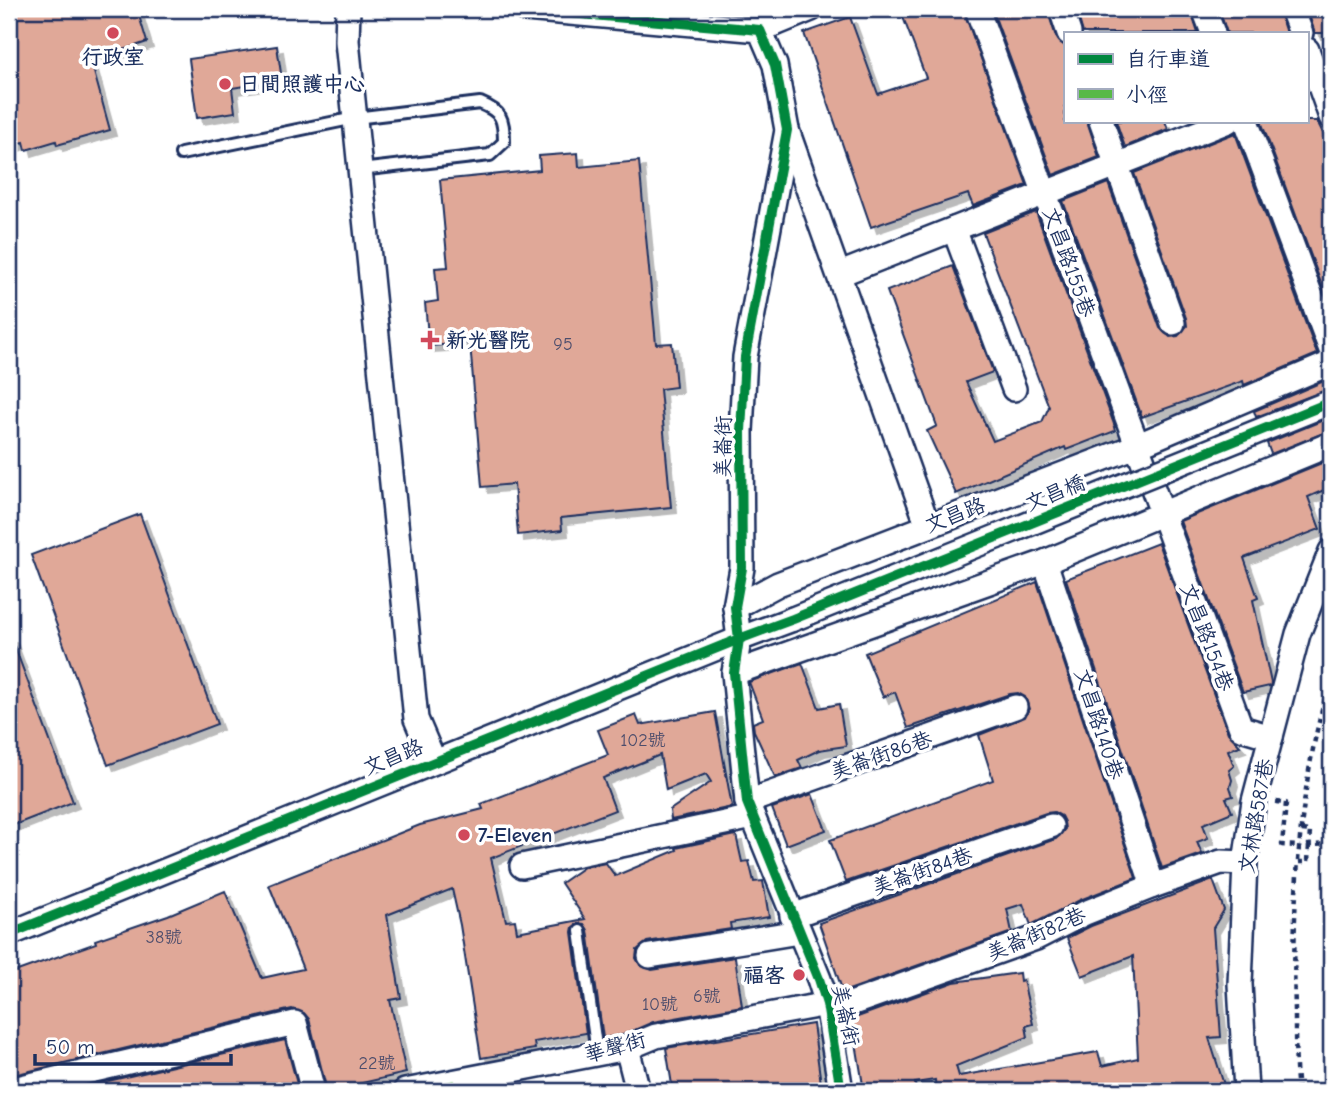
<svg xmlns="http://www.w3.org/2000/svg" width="1340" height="1100" viewBox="0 0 1340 1100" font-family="'Comic Neue','LXGW WenKai TC',sans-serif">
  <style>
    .building { fill: #e0a898; stroke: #1b2f5e; stroke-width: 2; filter: url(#shadow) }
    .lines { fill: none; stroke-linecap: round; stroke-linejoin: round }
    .service-casing { stroke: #1b2f5e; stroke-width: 16 }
    .minor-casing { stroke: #1b2f5e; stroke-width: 28 }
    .path { stroke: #1b2f5e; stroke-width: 4.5; stroke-dasharray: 5 5; stroke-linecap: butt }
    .service { stroke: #fff; stroke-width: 10 }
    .minor { stroke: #fff; stroke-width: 23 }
    .minor-bridge-casing { stroke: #1b2f5e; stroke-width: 28; stroke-linecap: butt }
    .minor-bridge { stroke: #fff; stroke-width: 23 }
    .quiet { stroke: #58b947; stroke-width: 9; stroke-dasharray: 18 9; stroke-linecap: butt }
    .cycleway-casing { stroke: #fff; stroke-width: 15 }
    .cycleway { stroke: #00873e; stroke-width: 10 }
    .poi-dot { fill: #d1495b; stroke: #fff; stroke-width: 2.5 }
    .labels { text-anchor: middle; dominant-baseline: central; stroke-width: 7; stroke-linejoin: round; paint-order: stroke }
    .number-label { font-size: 18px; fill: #4c4d6c }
    .poi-label { font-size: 21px; font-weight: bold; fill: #1b2f5e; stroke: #fff; text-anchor: start }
    .street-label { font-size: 21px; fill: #1b2f5e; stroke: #fff }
  </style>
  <defs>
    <filter id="shadow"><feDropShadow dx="6" dy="6" stdDeviation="0" flood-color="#0004"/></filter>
  </defs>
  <rect width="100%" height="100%" fill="#fff"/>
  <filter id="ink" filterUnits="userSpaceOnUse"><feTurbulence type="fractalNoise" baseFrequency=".0143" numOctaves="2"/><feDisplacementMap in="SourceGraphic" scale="14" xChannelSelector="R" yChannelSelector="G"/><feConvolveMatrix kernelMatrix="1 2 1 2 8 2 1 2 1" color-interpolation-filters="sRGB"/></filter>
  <g filter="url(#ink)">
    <!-- building -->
    <g class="building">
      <path d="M9 9H137L147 42 91 61 110 130 57 145 56 141 26 150 24 142 9 146Z"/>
      <path d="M900 9H963L1027 185 973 206 968 194 871 227 804 33 850 17 878 94 926 78Z"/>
      <path d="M992 9H1047L1056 37 1065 46V121H1087L1099 157 1053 175Z"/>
      <path d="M1076 9H1190L1198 33H1083Z"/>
      <path d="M1219 9H1278L1286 33H1227Z"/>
      <path d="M1307 9H1331V33H1315Z"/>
      <path d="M277 46 282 80 232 88 235 112 197 118 189 59Z"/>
      <path d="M1116 121H1165L1168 129 1125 147Z"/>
      <path d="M1261 121H1317L1331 149V310Z"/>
      <path d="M1235 133 1317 354 1244 385 1243 381 1142 417 1063 201 1108 183 1160 328 1170 337 1178 336 1187 326 1186 318 1134 173Z"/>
      <path d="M578 153 579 167 639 161 656 344 672 343 676 387 660 389 671 507 561 518 562 530 518 535 514 484 482 487 470 343 429 346 425 303 438 301 435 268 448 267 440 180 540 170 539 156Z"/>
      <path d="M1036 212 1115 427H1114L1115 431 1066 450 1065 447 956 494 927 431 937 426 887 291 953 266 993 372 966 382 993 441 1042 422 1049 407 983 233Z"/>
      <path d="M1331 378V388L1256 417 1254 411Z"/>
      <path d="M1331 417V430L1271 454 1267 443Z"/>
      <path d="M1329 460 1331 487 1308 497 1320 529 1244 558 1258 598 1253 600 1271 683 1270 686 1243 692 1180 521Z"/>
      <path d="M140 514 217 724 108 765 31 555Z"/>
      <path d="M1158 543 1228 733 1240 746 1228 750 1234 766 1229 770 1232 780 1230 787 1233 796 1226 798 1232 812 1203 824 1208 838 1197 842 1202 854 1162 868 1066 579Z"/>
      <path d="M1037 582 1136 878 1080 900 1031 925 1023 904 1007 909 1012 932 843 992 819 923 1056 839 1065 829 1064 822 1061 816 1054 812 1046 813 846 882 830 840 993 780 979 735 1025 717 1029 709 1025 697 1018 693 1010 694 908 728 895 692 883 697 865 653Z"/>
      <path d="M9 637H11L73 802 9 827Z"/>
      <path d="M802 663 819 708 839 704 846 746 819 750 798 760 802 768 775 777 754 731 753 723 763 719 749 682Z"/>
      <path d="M715 712 732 807 671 820 670 810 711 782 706 774 666 790 660 755 603 778 615 810 491 858 506 921 515 920 517 932 585 919 561 883 584 867 606 863 615 876 677 850 676 848 736 835 742 862 749 861 754 882 763 881 769 917 730 923 731 929 647 942 637 950 636 958 640 965 652 970 735 957 742 1006 653 1022 623 1035 603 1038 588 930 584 924 578 923 573 927 572 932 586 1033 534 1042 535 1049 481 1058 460 925 452 889 387 915 401 998 390 1000 406 1073 327 1091 309 1019 304 1013 292 1009 9 1076V974L96 943 95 940 168 915 225 891 262 978 303 969 269 885 420 825 483 809 481 804 608 755 598 730 636 715 640 725Z"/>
      <path d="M812 794 826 830 786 845 772 808Z"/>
      <path d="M1213 880 1224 910 1213 928 1221 1037 1209 1038 1226 1091H936L935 1080 915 1083 916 1091H864L852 1019 954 982 1019 973 1020 981 1023 980 1033 1024 1026 1026 1028 1037 956 1066 959 1076 1098 1052 1102 1066 1138 1058 1133 956 1082 976 1067 938 1091 926Z"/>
      <path d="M813 1024 822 1091H673L666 1048Z"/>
      <path d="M285 1040 299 1091H65Z"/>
    </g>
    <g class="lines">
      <defs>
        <g id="service">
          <path d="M181 154 355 118 480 103C502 112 504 119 504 142L490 155 360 170"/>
          <path d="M580 931 597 1053"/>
        </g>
        <g id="minor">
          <path d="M348 9 347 41 416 719 434 761"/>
          <path d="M525 9 760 30 775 65 787 130 745 357 741 431 742 568 735 607 739 639 734 673 747 802 819 979 827 1004 841 1091"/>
          <path d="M977 9 1241 728 1271 737"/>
          <path d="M1061 9 1069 33"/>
          <path d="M1204 9 1213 33"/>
          <path d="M1292 9 1301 33"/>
          <path d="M760 30 811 9"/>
          <path d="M1307 50 1331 117"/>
          <path d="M1101 121 1173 323"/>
          <path d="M1246 121 1331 350"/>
          <path d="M787 130 928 526"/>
          <path d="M954 229 1014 389"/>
          <path d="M840 274 1228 121"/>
          <path d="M1045 562 1153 886"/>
          <path d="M735 607 778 584 1136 446 1331 363"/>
          <path d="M734 673 1045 562 1331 444"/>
          <path d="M747 802 1015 707"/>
          <path d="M522 866 753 817"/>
          <path d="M792 916 1051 826"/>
          <path d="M9 934 739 639 793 619"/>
          <path d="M650 956 799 932"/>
          <path d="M828 1012 1036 938 1085 913 1153 886 1221 862 1245 863"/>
          <path d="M627 1048 638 1091"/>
          <path d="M9 1090 295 1023 313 1091"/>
          <path d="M405 1091 627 1048 656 1036 827 1004"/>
          <path d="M1246 1091 1240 984 1245 863 1254 801 1298 634 1331 551"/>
        </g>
      </defs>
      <!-- service casing -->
      <use href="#service" class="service-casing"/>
      <!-- minor casing -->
      <use href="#minor" class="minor-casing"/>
      <!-- path -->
      <g class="path">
        <path d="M1276 802 1286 803 1282 845 1300 846"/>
        <path d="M1302 830 1310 831 1309 845 1331 844"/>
        <path d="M1299 862H1308L1309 845"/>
        <path d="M1298 1091C1295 1065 1295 1038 1295 1011 1292 903 1298 782 1331 679"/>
      </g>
      <!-- service -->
      <use href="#service" class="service"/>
      <!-- minor -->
      <use href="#minor" class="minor"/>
      <defs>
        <path id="minor-bridge" d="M793 619 1331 402"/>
      </defs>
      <!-- minor-bridge casing -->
      <use href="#minor-bridge" class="minor-bridge-casing"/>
      <!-- minor-bridge -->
      <use href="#minor-bridge" class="minor-bridge"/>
      <!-- quiet -->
      <path class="quiet" d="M450 1081 452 1091"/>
      <defs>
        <g id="cycleway">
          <path d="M525 9 760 30 775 65 787 130 745 357 741 431 742 568 735 607 739 639 734 673 747 802 819 979 827 1004 841 1091"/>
          <path d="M9 934 739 639 793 619 1331 402"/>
        </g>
      </defs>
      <!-- cycleway casing -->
      <use href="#cycleway" class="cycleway-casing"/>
      <!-- cycleway -->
      <use href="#cycleway" class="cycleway"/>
    </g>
  </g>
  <!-- markers -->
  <g class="poi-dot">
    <circle cx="113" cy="33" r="7"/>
    <circle cx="225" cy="84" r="7"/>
    <path d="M426.5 329.5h7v7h7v7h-7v7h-7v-7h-7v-7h7z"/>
    <circle cx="464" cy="835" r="7"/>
    <circle cx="799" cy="975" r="7"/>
  </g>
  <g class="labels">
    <!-- number labels -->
    <g class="number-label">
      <text x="563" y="344">95</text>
      <text x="643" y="740">102號</text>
      <text x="164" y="937">38號</text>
      <text x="707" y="996">6號</text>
      <text x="660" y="1004">10號</text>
      <text x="377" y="1063">22號</text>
    </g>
    <!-- poi labels -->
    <g class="poi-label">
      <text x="113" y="57" text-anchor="middle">行政室</text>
      <text x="239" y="84">日間照護中心</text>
      <text x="446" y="340">新光醫院</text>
      <text x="478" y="835">7-Eleven</text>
      <text x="785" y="975" text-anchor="end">福客</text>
    </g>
    <!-- street labels -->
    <g class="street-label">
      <text transform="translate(1069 262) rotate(70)">文昌路155巷</text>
      <text transform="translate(723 447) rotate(-89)">美崙街</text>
      <text transform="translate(1055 493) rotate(-22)">文昌橋</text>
      <text transform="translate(955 515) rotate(-21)">文昌路</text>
      <text transform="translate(1207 637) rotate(69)">文昌路154巷</text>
      <text transform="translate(1099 724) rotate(72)">文昌路140巷</text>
      <text transform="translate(881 755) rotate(-19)">美崙街86巷</text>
      <text transform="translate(393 757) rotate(-22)">文昌路</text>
      <text transform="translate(1256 816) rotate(-80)">文林路587巷</text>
      <text transform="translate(922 871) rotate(-19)">美崙街84巷</text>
      <text transform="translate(1036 934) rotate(-23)">美崙街82巷</text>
      <text transform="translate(846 1015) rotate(78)">美崙街</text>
      <text transform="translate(615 1047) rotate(-15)">華聲街</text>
    </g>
  </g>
  <!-- margin -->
  <rect width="1340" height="1100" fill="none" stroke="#fff" stroke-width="35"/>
  <rect x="18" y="18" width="1305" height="1065" fill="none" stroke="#1b2f5e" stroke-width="2.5" filter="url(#ink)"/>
  <!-- legend -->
  <rect x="1064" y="32" width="245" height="91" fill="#ffffff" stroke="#a4acbf" stroke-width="2"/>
  <rect x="1078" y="54" width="35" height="10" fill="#00873e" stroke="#a4acbf" stroke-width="2"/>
  <text x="1126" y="66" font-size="21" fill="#1b2f5e">自行車道</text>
  <rect x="1078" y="89" width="35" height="10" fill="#58b947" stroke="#a4acbf" stroke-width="2"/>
  <text x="1126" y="102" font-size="21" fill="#1b2f5e">小徑</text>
  <!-- scale -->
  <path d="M35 1054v10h196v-10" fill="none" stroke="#1b2f5e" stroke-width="3.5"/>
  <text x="46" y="1054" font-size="21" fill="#1b2f5e" stroke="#ffffff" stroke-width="5" paint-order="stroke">50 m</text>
</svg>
